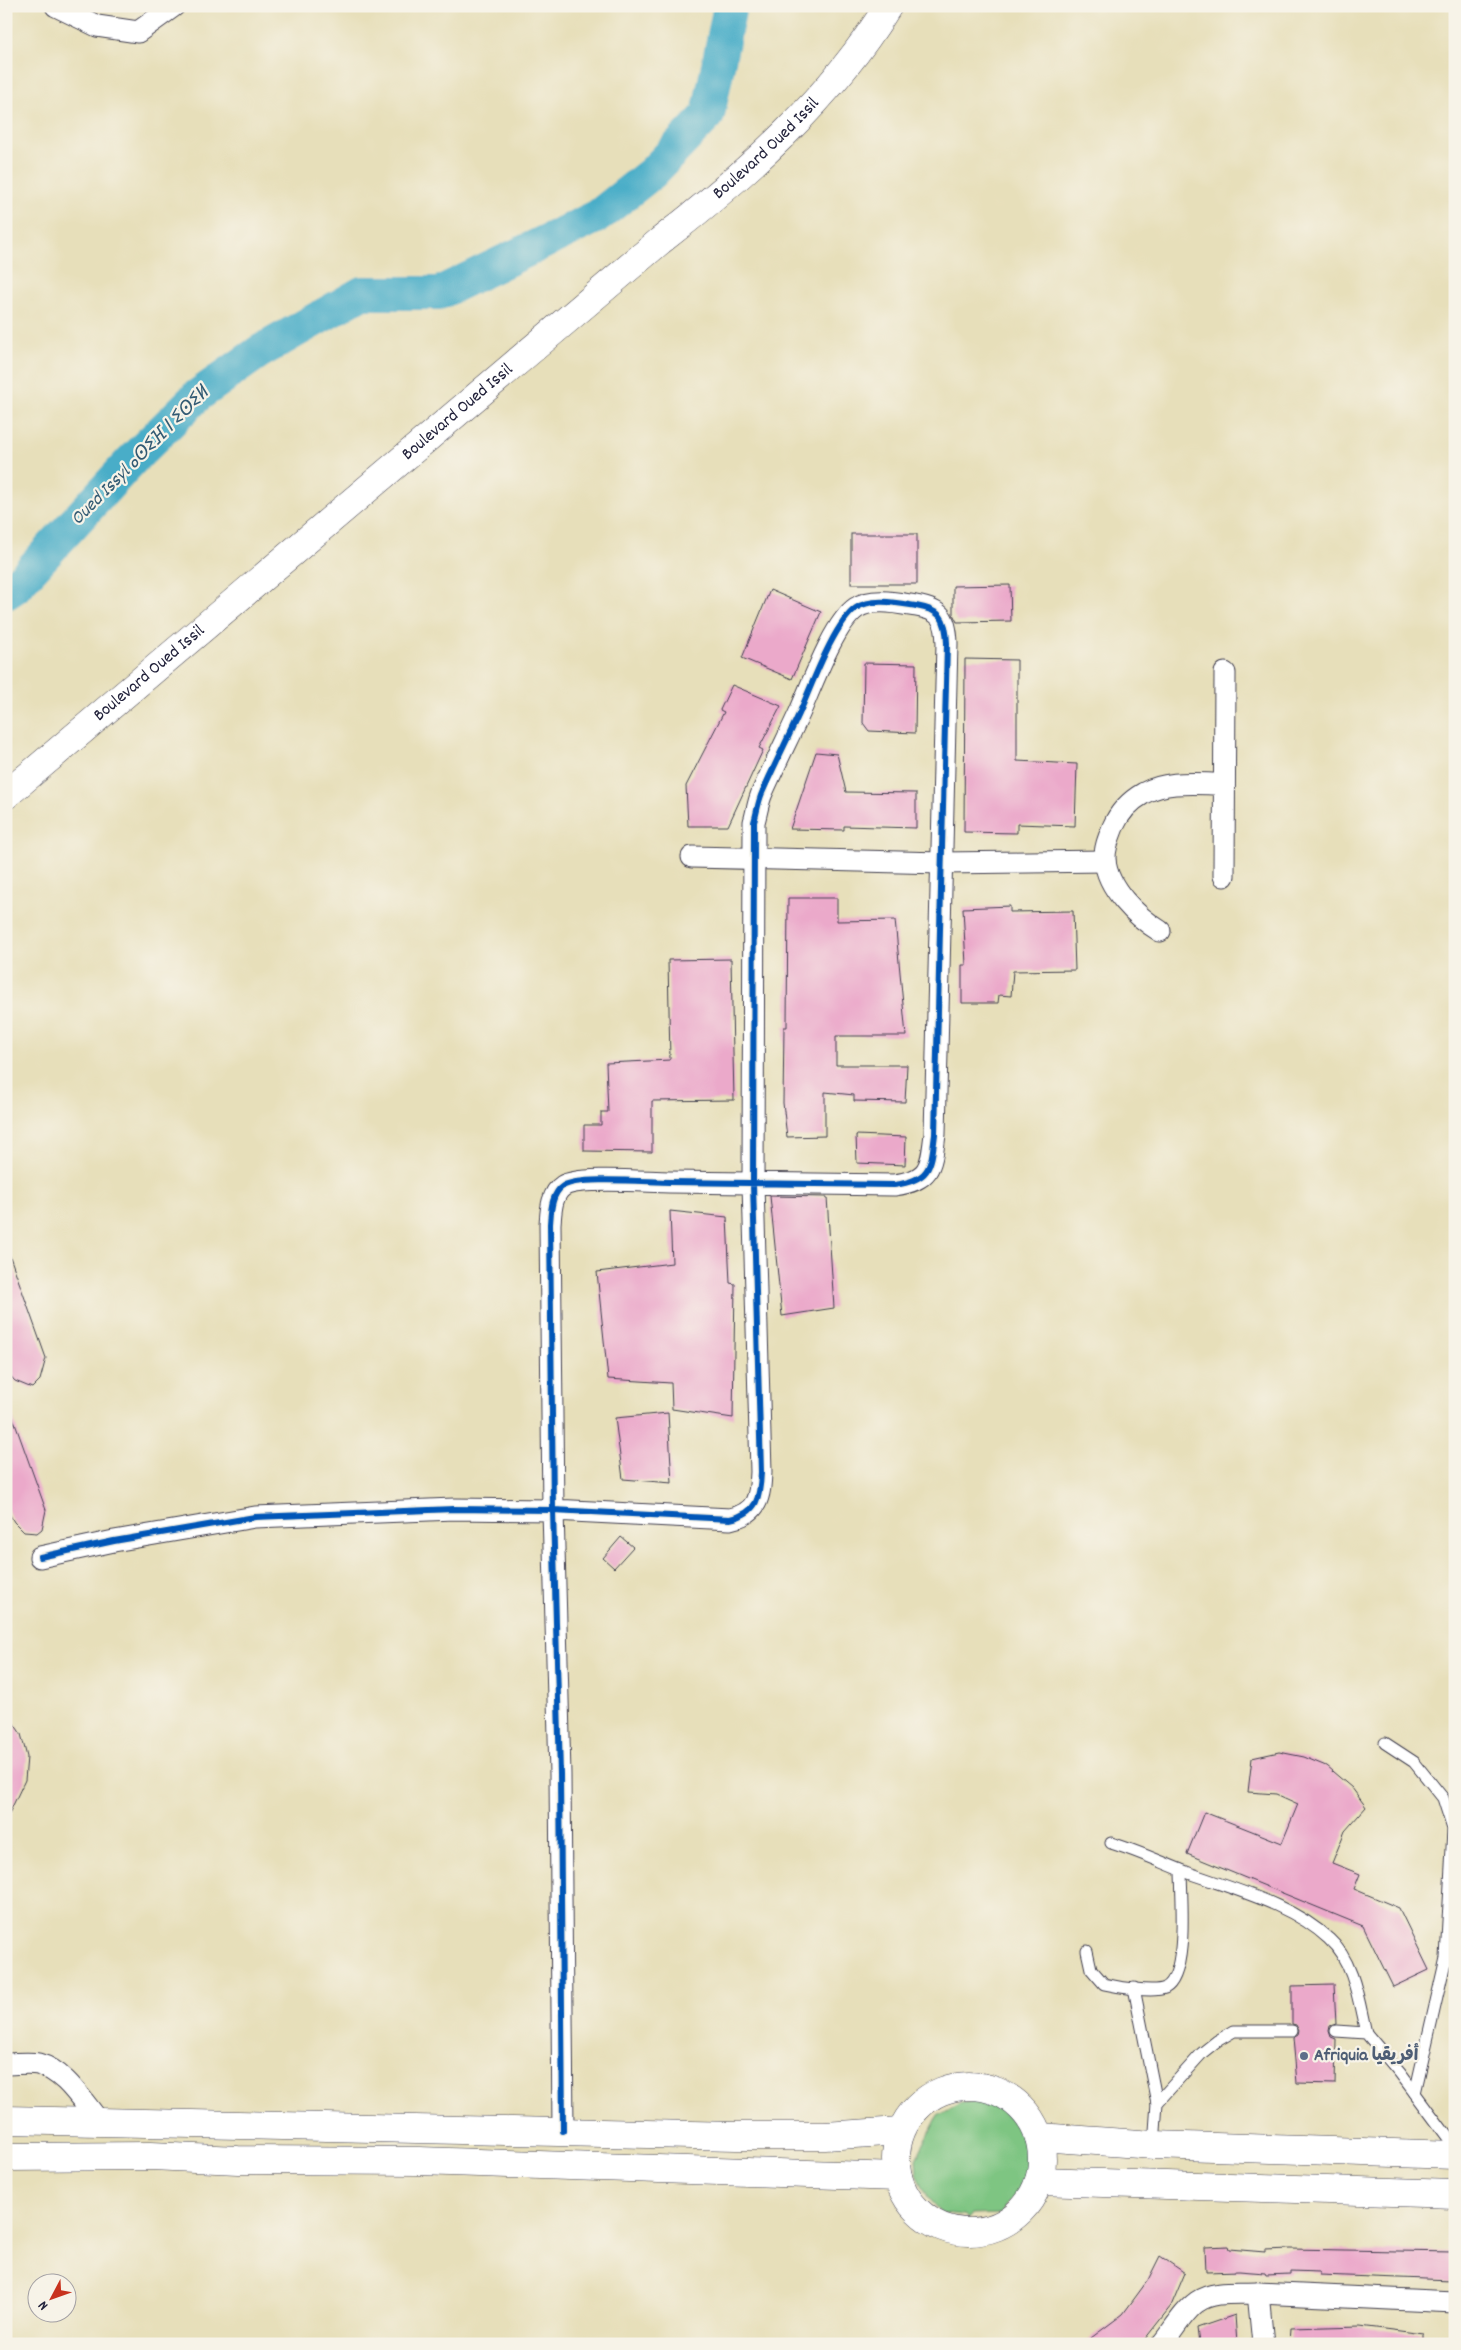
<svg xmlns="http://www.w3.org/2000/svg" width="1461" height="2350" viewBox="0 0 1461 2350" font-family="Dekko,'Playpen Sans Arabic','Noto Sans Tifinagh',sans-serif">
  <style>
    .green { fill: #7ec582; stroke: #50745e }
    .lines { fill: none; stroke-linecap: round; stroke-linejoin: round }
    .river { stroke: #49adc8; stroke-width: 34 }
    .building { fill: #eba9ca }
    .lane-casing { stroke: #403e4e; stroke-width: 13 }
    .street-casing { stroke: #403e4e; stroke-width: 23 }
    .primary-casing { stroke: #403e4e; stroke-width: 29 }
    .lane { stroke: #fff; stroke-width: 11 }
    .street { stroke: #fff; stroke-width: 21 }
    .primary { stroke: #fff; stroke-width: 28 }
    .cycleway-casing { stroke: #f7f3e8; stroke-width: 9 }
    .cycleway { stroke: #0057b8; stroke-width: 6 }
    .service-dot { fill: #5c6f8a; stroke: #f7f3e8; stroke-width: 2 }
    .labels { text-anchor: middle; dominant-baseline: central; stroke-width: 4.5; stroke-linejoin: round; paint-order: stroke }
    .street-label { font-size: 18px; fill: #22223b; stroke: #f7f3e8 }
    .service-label { font-size: 18px; font-weight: bold; fill: #4e5e75; stroke: #f7f3e8; text-anchor: start }
    .water-label { font-size: 19px; font-style: italic; fill: #325a73; stroke: #f7f3e8 }
  </style>
  <rect width="100%" height="100%" fill="#f7f3e8"/>
  <filter id="ink" filterUnits="userSpaceOnUse"><feTurbulence type="fractalNoise" baseFrequency=".02" numOctaves="2"/><feDisplacementMap in="SourceGraphic" scale="10" xChannelSelector="R" yChannelSelector="G"/><feConvolveMatrix kernelMatrix="1 2 1 2 8 2 1 2 1" color-interpolation-filters="sRGB"/></filter>
  <filter id="wash" filterUnits="userSpaceOnUse"><feTurbulence type="fractalNoise" baseFrequency=".0096" numOctaves="4" result="noise"/><feDisplacementMap in="SourceGraphic" scale="20" xChannelSelector="R" yChannelSelector="G"/><feGaussianBlur stdDeviation="1.12" result="paint"/><feColorMatrix in="noise" values="0 0 0 0 0 0 0 0 0 0 0 0 0 0 0 0 0 1.4 0 .05"/><feComposite in="paint" operator="in"/></filter>
  <g filter="url(#wash)">
    <rect width="100%" height="100%" fill="#e7dfba"/>
    <!-- green -->
    <path class="green" d="M983 2101 1010 2112 1028 2137 1034 2167 1002 2214 972 2215 969 2219 964 2215 942 2213 928 2197 917 2174 916 2159 938 2116 960 2103Z"/>
    <g class="lines">
      <!-- river -->
      <path class="river" d="M6 593 15 587 131 461 197 396 259 352 362 293H439L598 216 652 173 708 115 730 6"/>
    </g>
    <g id="blocks">
      <!-- building -->
      <g class="building">
        <rect x="851" y="534" width="66" height="50"/>
        <path d="M1010 585 1011 621 957 622 953 614V586Z"/>
        <path d="M770 590 821 612 792 679 742 658Z"/>
        <path d="M965 659 1017 660V761L1077 764 1075 826 1017 824V833L964 832Z"/>
        <path d="M864 663 916 664 915 733 869 731 863 723Z"/>
        <path d="M732 685 781 706 759 748 763 750 728 826H688L686 786 724 712 720 710Z"/>
        <path d="M816 752 837 754 846 792 916 793V828L844 826V830L790 829Z"/>
        <path d="M788 898H837V921L895 920 906 1036H836V1065H907L905 1102 854 1101V1095L825 1092V1136L787 1137 783 1103 784 1027H787Z"/>
        <path d="M1010 906V912L1073 911 1075 970 1013 971 1011 996 999 995 998 1003H962V965H966L963 908Z"/>
        <path d="M731 959 734 1100 652 1101V1152L584 1151V1125H601V1112H608L606 1063 670 1060 668 960Z"/>
        <path d="M856 1135 906 1137 905 1165 857 1163Z"/>
        <path d="M770 1196 827 1197 834 1308 782 1316Z"/>
        <path d="M670 1211 727 1217 730 1283 735 1284 733 1418 672 1409 671 1383 608 1379 597 1272 672 1263Z"/>
        <path d="M6 1251H8L46 1358 40 1380 32 1388 15 1381 6 1371Z"/>
        <path d="M6 1404H8L46 1510 42 1529 37 1533 24 1532 14 1522 6 1508Z"/>
        <path d="M668 1413 672 1483 623 1479 615 1418Z"/>
        <path d="M621 1537 633 1547 614 1568 603 1558Z"/>
        <path d="M6 1712 21 1734 27 1757 25 1780 6 1820Z"/>
        <path d="M1279 1752 1304 1757 1326 1766 1352 1788 1366 1807 1345 1831 1332 1863 1360 1874 1354 1889 1399 1908 1429 1970 1393 1987 1363 1926 1187 1854 1204 1812 1282 1843 1298 1804 1276 1794 1248 1792 1252 1758Z"/>
        <path d="M1334 1985 1336 2024 1330 2026 1329 2031 1331 2037 1336 2039 1335 2084 1297 2083 1293 2038 1298 2035 1299 2031 1296 2025 1292 2024V1986Z"/>
        <path d="M1228 2246 1229 2249 1265 2252V2250L1290 2249 1452 2252V2280L1320 2275V2272L1290 2271V2274L1266 2275 1265 2273 1239 2271 1206 2272 1205 2247Z"/>
        <path d="M1160 2256 1185 2273 1171 2306 1141 2344H1083L1123 2314 1148 2280Z"/>
        <path d="M1235 2315 1237 2344H1199L1197 2328Z"/>
        <path d="M1360 2326 1424 2334V2344H1290L1291 2328Z"/>
      </g>
    </g>
  </g>
  <g filter="url(#ink)">
    <use href="#blocks" fill-opacity="0" stroke="#403e4e" stroke-width="1"/>
    <g class="lines">
      <defs>
        <g id="lane">
          <path d="M1385 1743 1414 1762 1443 1798 1453 1829 1446 1958 1415 2093"/>
          <path d="M1111 1843C1138 1851 1163 1863 1189 1873 1235 1890 1292 1904 1329 1939 1354 1961 1359 2003 1366 2033"/>
          <path d="M1087 1951 1091 1969 1104 1984C1117 1987 1153 1993 1165 1988 1189 1976 1181 1894 1181 1870"/>
          <path d="M1134 1988 1157 2103"/>
          <path d="M1336 2031 1366 2033 1400 2073 1455 2147"/>
          <path d="M1154 2145 1157 2103 1202 2053 1217 2041 1234 2031H1292"/>
        </g>
        <g id="street">
          <path d="M56 6 97 26 138 32 174 6"/>
          <path d="M692 857 942 863 1105 861"/>
          <path d="M1224 876 1225 673"/>
          <path d="M1160 931C1137 917 1107 888 1105 860 1104 849 1109 837 1113 827 1119 813 1130 801 1144 793 1168 780 1196 784 1223 784"/>
          <path d="M40 1557 114 1541 255 1517 454 1509 553 1510 730 1519C758 1513 760 1497 761 1472L753 1184 754 822C757 812 758 802 762 793 774 766 787 740 799 714 811 687 834 623 856 608 872 597 898 603 916 606 941 610 946 618 947 643L935 1134C931 1167 931 1180 894 1185 819 1184 744 1183 669 1182 648 1182 579 1176 563 1186 551 1194 551 1212 550 1224L553 1510 560 1774 563 2131"/>
          <path d="M6 2064C16 2064 29 2062 38 2064 65 2071 82 2101 99 2121"/>
          <path d="M1258 2293 1263 2344"/>
          <path d="M1162 2344C1173 2331 1183 2312 1197 2302 1213 2290 1239 2294 1258 2293L1455 2302"/>
        </g>
        <g id="primary">
          <path id="s1" d="M6 795 660 241C744 176 832 98 888 6"/>
          <circle cx="969" cy="2159" r="73"/>
          <path d="M6 2120 736 2136H825L900 2131"/>
          <path d="M1039 2137 1154 2145 1455 2155"/>
          <path d="M6 2157 151 2156 238 2160 419 2161 898 2177"/>
          <path d="M1039 2181 1455 2194"/>
        </g>
      </defs>
      <!-- lane casing -->
      <use href="#lane" class="lane-casing"/>
      <!-- street casing -->
      <use href="#street" class="street-casing"/>
      <!-- primary casing -->
      <use href="#primary" class="primary-casing"/>
      <!-- lane -->
      <use href="#lane" class="lane"/>
      <!-- street -->
      <use href="#street" class="street"/>
      <!-- primary -->
      <use href="#primary" class="primary"/>
      <defs>
        <path id="cycleway" d="M40 1557 114 1541 255 1517 454 1509 553 1510 730 1519C758 1513 760 1497 761 1472L753 1184 754 822C757 812 758 802 762 793 774 766 787 740 799 714 811 687 834 623 856 608 872 597 898 603 916 606 941 610 946 618 947 643L935 1134C931 1167 931 1180 894 1185 819 1184 744 1183 669 1182 648 1182 579 1176 563 1186 551 1194 551 1212 550 1224L553 1510 560 1774 563 2131"/>
      </defs>
      <!-- cycleway casing -->
      <use href="#cycleway" class="cycleway-casing"/>
      <!-- cycleway -->
      <use href="#cycleway" class="cycleway"/>
    </g>
  </g>
  <!-- markers -->
  <circle class="service-dot" cx="1304" cy="2056" r="5"/>
  <g class="labels">
    <!-- street labels -->
    <g class="street-label">
      <text stroke="none"><textPath href="#s1" startOffset="998">Boulevard Oued Issil</textPath></text>
      <text stroke="none"><textPath href="#s1" startOffset="592">Boulevard Oued Issil</textPath></text>
      <text stroke="none"><textPath href="#s1" startOffset="188">Boulevard Oued Issil</textPath></text>
    </g>
    <!-- service labels -->
    <g class="service-label">
      <text x="1314" y="2056">Afriquia أفريقيا</text>
    </g>
    <!-- water labels -->
    <g class="water-label">
      <text transform="translate(141 457) rotate(-45)">Oued Issyl ⴰⵙⵉⴼ ⵏ ⵉⵙⵉⵍ</text>
    </g>
  </g>
  <!-- margin -->
  <rect width="1461" height="2350" fill="none" stroke="#f7f3e8" stroke-width="25"/>
  <!-- north arrow -->
  <g transform="translate(52 2298) rotate(229)"><circle r="24" fill="#f7f3e8" stroke="#a29fa3"/>
  <path d="M0-4L9 19L0 12L-9 19Z" fill="#c8321e"/>
  <text y="-8" font-size="14" font-weight="bold" text-anchor="middle" fill="#22223b">N</text>
  </g>
</svg>
